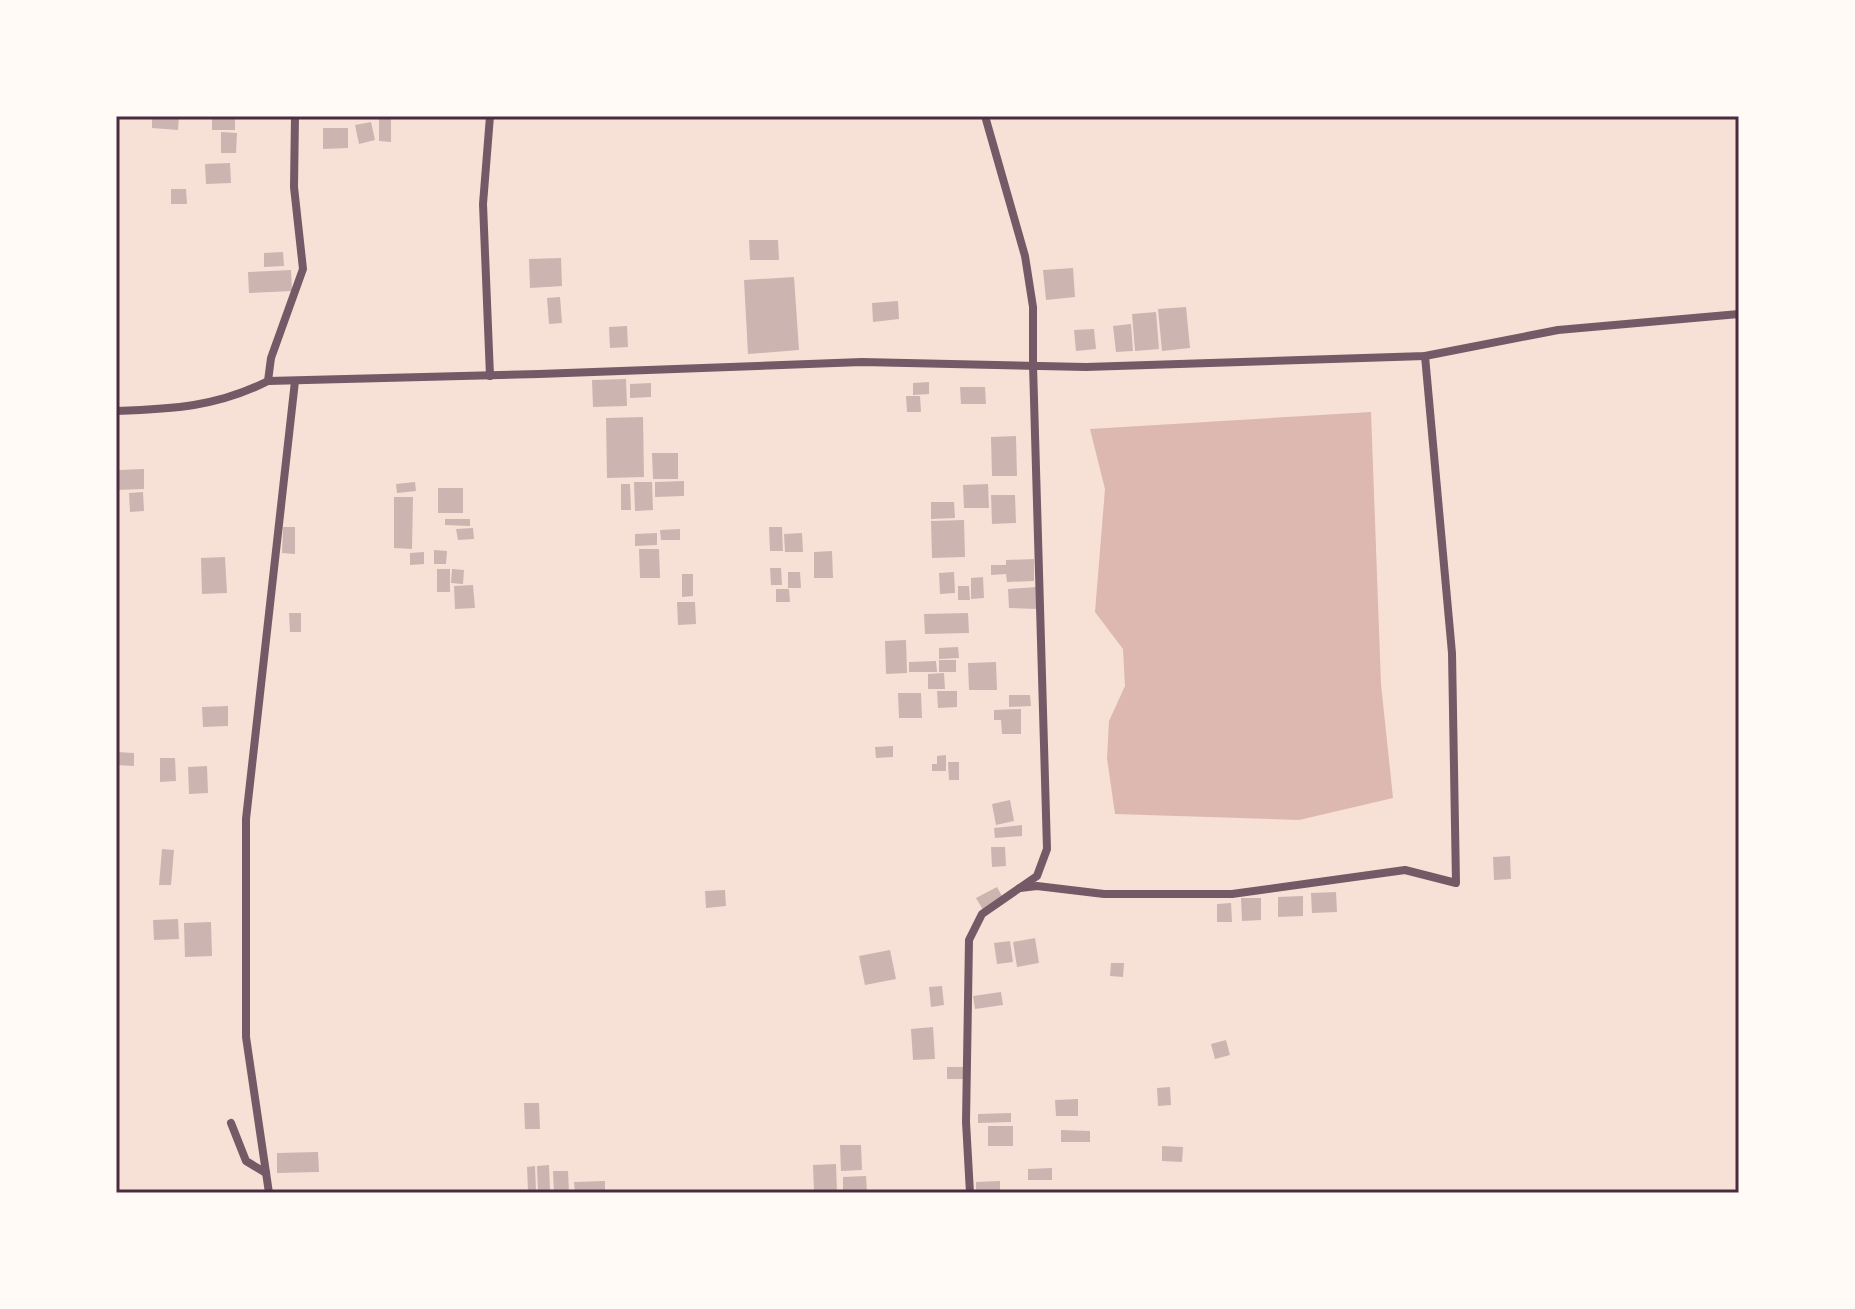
<svg xmlns="http://www.w3.org/2000/svg" width="1855" height="1309" viewBox="0 0 1855 1309" font-family="Karla,sans-serif">
  <style>
    .water { fill: #dcb8b0 }
    .building { fill: #ccb4b1 }
    .lines { fill: none; stroke-linecap: round; stroke-linejoin: round }
    .minor { stroke: #755966; stroke-width: 8 }
    .neatline { fill: none; stroke: #4a2c40; stroke-width: 3 }
  </style>
  <rect width="100%" height="100%" fill="#f7e1d7"/>
  <!-- water -->
  <path class="water" d="M1371 412 1381 684 1393 798 1299 820 1115 814 1107 758 1109 721 1125 686 1123 649 1095 612 1105 489 1090 429Z"/>
  <!-- building -->
  <g class="building">
    <path d="M152 116H179L178 130 152 128Z"/>
    <rect x="212" y="116" width="23" height="14"/>
    <path d="M379 119H391V142L379 141Z"/>
    <path d="M371 122 375 140 359 144 355 125Z"/>
    <path d="M323 128H348V148L323 149Z"/>
    <path d="M221 132 237 133 236 153H221Z"/>
    <path d="M230 163 231 183 206 184 205 164Z"/>
    <path d="M171 189H186L187 204H171Z"/>
    <path d="M749 240H778L779 260H750Z"/>
    <path d="M283 252 284 266 264 267V253Z"/>
    <path d="M561 258 562 286 530 288 529 259Z"/>
    <path d="M1073 268 1075 297 1046 300 1043 270Z"/>
    <path d="M291 270 292 291 249 293 248 272Z"/>
    <path d="M794 277 799 350 748 354 744 280Z"/>
    <path d="M560 297 562 323 549 324 547 298Z"/>
    <path d="M898 301 899 319 873 322 872 303Z"/>
    <path d="M1186 307 1190 348 1162 351 1158 309Z"/>
    <path d="M1156 312 1159 349 1135 351 1132 314Z"/>
    <path d="M1131 324 1133 351 1116 352 1113 326Z"/>
    <path d="M627 326 628 347 610 348 609 327Z"/>
    <path d="M1094 329 1096 349 1076 351 1074 330Z"/>
    <path d="M626 379 627 406 593 407 592 380Z"/>
    <path d="M929 382V394L913 395V383Z"/>
    <path d="M651 383V397L630 398V384Z"/>
    <path d="M960 387H985L986 404H961Z"/>
    <path d="M906 396H920L921 412H907Z"/>
    <path d="M643 417 644 477 607 478 606 418Z"/>
    <path d="M1016 436 1017 476H992L991 437Z"/>
    <path d="M652 453H678V479H653Z"/>
    <path d="M144 469V489L116 490V474H119V470Z"/>
    <path d="M684 481V496L655 497V482Z"/>
    <path d="M415 482 416 491 397 493 396 484Z"/>
    <path d="M634 482H652L653 510 635 511Z"/>
    <path d="M621 484H630L631 510H621Z"/>
    <path d="M988 484 989 508H964L963 485Z"/>
    <rect x="438" y="488" width="25" height="25"/>
    <path d="M143 492 144 511 130 512 129 493Z"/>
    <path d="M991 495H1015L1016 523 992 524Z"/>
    <path d="M394 497H413L412 549 394 548Z"/>
    <path d="M931 502H954L955 518 931 519Z"/>
    <path d="M445 519H470V526L445 525Z"/>
    <path d="M964 520 965 557 932 558 931 521Z"/>
    <path d="M283 527H295V554L282 553Z"/>
    <path d="M769 527H782L783 551H770Z"/>
    <path d="M473 528 474 539 458 540 456 529Z"/>
    <path d="M680 529V540H661L660 530Z"/>
    <path d="M657 533V545L635 546V534Z"/>
    <path d="M802 533 803 552H785L784 534Z"/>
    <path d="M639 549H659L660 578H640Z"/>
    <path d="M434 550 447 551 446 564H434Z"/>
    <path d="M832 551 833 578H814V552Z"/>
    <path d="M424 552V564L410 565V553Z"/>
    <path d="M225 557 227 593 202 594 201 558Z"/>
    <path d="M1034 559V581L1007 582 1006 574 991 575V565H1006V560Z"/>
    <path d="M770 568H781L782 585H771Z"/>
    <rect x="437" y="569" width="13" height="23"/>
    <path d="M452 569 464 570 463 584 451 583Z"/>
    <path d="M788 572H800L801 588H788Z"/>
    <path d="M954 572 955 593 940 594 939 573Z"/>
    <path d="M682 574H693V596L682 597Z"/>
    <path d="M983 577 984 598 971 599V578Z"/>
    <path d="M473 585 475 608 455 609 454 586Z"/>
    <path d="M958 586H969L970 600H958Z"/>
    <path d="M1037 587 1038 609 1009 608 1008 589Z"/>
    <path d="M776 589H789L790 602H776Z"/>
    <path d="M677 602H695L696 624 678 625Z"/>
    <path d="M289 613H301V632H290Z"/>
    <path d="M968 613 969 633 925 634 924 614Z"/>
    <path d="M906 640 907 673 886 674 885 641Z"/>
    <path d="M958 647 959 658 939 659V648Z"/>
    <rect x="939" y="660" width="17" height="12"/>
    <path d="M936 661 937 672H909V662Z"/>
    <path d="M996 662 997 690H969L968 663Z"/>
    <path d="M944 673 945 689H928V674Z"/>
    <path d="M937 691H957V707L938 708Z"/>
    <path d="M898 693H921L922 718H899Z"/>
    <path d="M1009 695H1030L1031 706 1009 707Z"/>
    <path d="M228 706V726L203 727 202 707Z"/>
    <path d="M1021 709V734H1002L1001 720H994V710Z"/>
    <path d="M893 746V757L876 758 875 747Z"/>
    <path d="M116 752 134 753V766L116 765Z"/>
    <path d="M946 755V771H932V764H937V756Z"/>
    <path d="M160 758H175L176 781 160 782Z"/>
    <path d="M948 762H959V780H949Z"/>
    <path d="M207 766 208 793 189 794 188 767Z"/>
    <path d="M1010 800 1014 821 996 825 992 804Z"/>
    <path d="M1022 825V836L995 838 994 828Z"/>
    <path d="M991 847H1005L1006 866 992 867Z"/>
    <path d="M162 849 174 850 171 885H159Z"/>
    <path d="M1510 856 1511 879 1494 880 1493 857Z"/>
    <path d="M997 887 1003 898 983 910 976 898Z"/>
    <path d="M725 890 726 906 706 908 705 891Z"/>
    <path d="M1336 892 1337 912 1312 913 1311 893Z"/>
    <path d="M1303 896V916L1278 917V897Z"/>
    <path d="M1241 898H1261V920L1242 921Z"/>
    <path d="M1231 903 1232 922H1217V904Z"/>
    <path d="M178 919 179 939 154 940 153 920Z"/>
    <path d="M211 922 212 956 185 957 184 923Z"/>
    <path d="M1035 938 1039 963 1017 967 1013 942Z"/>
    <path d="M1010 941 1013 962 997 964 994 943Z"/>
    <path d="M890 950 896 979 865 985 859 956Z"/>
    <path d="M1111 963H1124L1123 977 1110 976Z"/>
    <path d="M942 986 944 1005 931 1007 929 987Z"/>
    <path d="M1001 992 1003 1005 975 1009 973 996Z"/>
    <path d="M933 1027 935 1059 913 1060 911 1029Z"/>
    <path d="M1226 1040 1230 1055 1215 1059 1211 1044Z"/>
    <rect x="947" y="1067" width="17" height="12"/>
    <path d="M1170 1087 1171 1105 1158 1106 1157 1088Z"/>
    <path d="M1078 1099V1116H1056L1055 1100Z"/>
    <path d="M524 1103H539L540 1129H525Z"/>
    <path d="M1011 1113V1122L978 1123V1114Z"/>
    <rect x="988" y="1126" width="25" height="20"/>
    <path d="M1061 1130 1090 1131V1142H1061Z"/>
    <path d="M840 1145H861L862 1170 841 1171Z"/>
    <path d="M1162 1146 1183 1147 1182 1162 1162 1161Z"/>
    <path d="M318 1152 319 1172 277 1173V1153Z"/>
    <path d="M836 1164 837 1193H814L813 1165Z"/>
    <path d="M549 1165 550 1190 538 1191 537 1166Z"/>
    <path d="M535 1166 536 1191H528L527 1167Z"/>
    <path d="M1052 1168V1180H1028V1169Z"/>
    <path d="M553 1171H568L569 1193H554Z"/>
    <path d="M866 1176 867 1193H843V1177Z"/>
    <path d="M605 1181V1193H575L574 1182Z"/>
    <path d="M1000 1181V1193H976V1182Z"/>
  </g>
  <g class="lines">
    <!-- minor -->
    <g class="minor">
      <path d="M490 116 483 204 490 376"/>
      <path d="M268 381 539 374 862 362 1086 367 1425 356 1558 330 1739 314"/>
      <path d="M116 411C172 409 217 407 268 381L271 358 303 269 294 187 295 116"/>
      <path d="M1020 888 1037 886 1104 894H1232L1405 870 1456 883 1452 653 1425 356"/>
      <path d="M231 1123 246 1161 266 1173"/>
      <path d="M269 1193 246 1037V819L295 381"/>
      <path d="M970 1193 966 1122 969 940 982 914 1037 876 1047 849 1033 365V307L1025 256 985 116"/>
    </g>
  </g>
  <!-- border -->
  <rect width="1855" height="1309" fill="none" stroke="#fffaf5" stroke-width="236"/>
  <rect x="118" y="118" width="1619" height="1073" class="neatline"/>
</svg>
